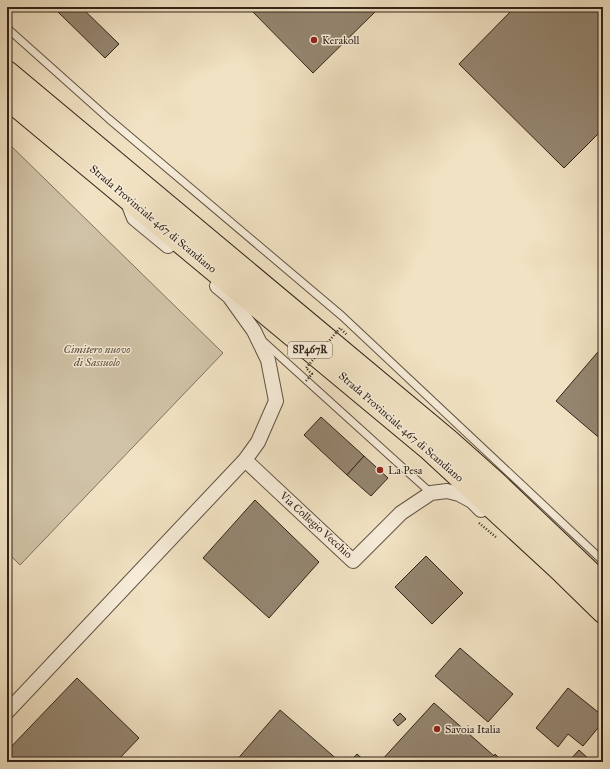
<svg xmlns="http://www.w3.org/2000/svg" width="610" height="769" viewBox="0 0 610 769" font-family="'IM FELL Great Primer',serif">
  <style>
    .green { fill: #d0c2a6; stroke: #807260 }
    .building { fill: #958671; stroke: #312319 }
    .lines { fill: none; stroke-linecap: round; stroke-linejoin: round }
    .lane-casing { stroke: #615344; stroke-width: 9 }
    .street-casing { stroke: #615344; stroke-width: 16 }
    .primary-casing { stroke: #312319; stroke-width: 24 }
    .path { stroke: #312319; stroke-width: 2.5; stroke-dasharray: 1 2; stroke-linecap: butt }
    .lane { stroke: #f6ecd8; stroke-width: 7 }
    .street { stroke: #f6ecd8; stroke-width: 14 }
    .primary { stroke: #f1e2c3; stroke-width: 22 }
    .path-bridge { stroke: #312319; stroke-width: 2.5; stroke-dasharray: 1 2; stroke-linecap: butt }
    .poi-dot { fill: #8f2418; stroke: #f6ecd8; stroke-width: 1.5 }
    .labels { text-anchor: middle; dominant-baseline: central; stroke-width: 3; stroke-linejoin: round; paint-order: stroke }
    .shield { fill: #f6ecd8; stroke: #6c5f52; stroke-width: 1 }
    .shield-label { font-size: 10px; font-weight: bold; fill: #312319 }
    .poi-label { font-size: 11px; fill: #312319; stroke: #f6ecd8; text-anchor: start }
    .street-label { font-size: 11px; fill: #312319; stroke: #f6ecd8 }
    .park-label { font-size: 11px; font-style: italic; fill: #594b3c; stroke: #f6ecd8 }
  </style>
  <rect width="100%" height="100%" fill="#f1e2c3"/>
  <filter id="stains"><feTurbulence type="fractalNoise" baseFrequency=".005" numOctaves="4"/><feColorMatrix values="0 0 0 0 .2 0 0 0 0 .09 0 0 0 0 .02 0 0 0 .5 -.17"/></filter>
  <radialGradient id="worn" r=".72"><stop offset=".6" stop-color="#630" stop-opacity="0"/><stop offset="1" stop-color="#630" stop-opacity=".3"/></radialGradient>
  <!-- green -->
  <path class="green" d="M7 142 223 353 20 565 7 552Z"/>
  <!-- building -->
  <g class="building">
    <path d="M64 7H81L119 44 105 58 58 12Z"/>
    <path d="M248 7H380L313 73Z"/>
    <path d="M515 7H603V129L564 168 459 64Z"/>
    <path d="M603 346V441L556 401Z"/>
    <path d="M321 417 364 456 347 475 304 435Z"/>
    <path d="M364 456 388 478 371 496 347 475Z"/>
    <path d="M255 500 319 562 269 618 203 558Z"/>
    <path d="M426 556 463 593 432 624 395 587Z"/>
    <path d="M460 648 513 694 488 722 435 676Z"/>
    <path d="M77 678 139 738 118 760 120 762H14L7 755V751Z"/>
    <path d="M568 688 603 716V722L583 746 568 734 558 747 536 728Z"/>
    <path d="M434 703 494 756 495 754 503 762H380Z"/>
    <path d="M280 710 316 741 340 762H235Z"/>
    <path d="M400 713 406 719 398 726 393 720Z"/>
    <path d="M579 750 592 762H570L569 761Z"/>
    <path d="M357 754 366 762H350Z"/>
  </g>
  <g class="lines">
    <defs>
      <g id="lane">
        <path d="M7 28 109 119 342 316 603 561"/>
        <path d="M264 342 431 493"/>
      </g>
      <g id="street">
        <path d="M127 200 134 218 168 246"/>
        <path d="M217 286 229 296 254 331 268 360 276 401 258 442 245 460 353 561 401 513 431 493 447 491 459 494 472 501 481 510"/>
        <path d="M7 712 245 460"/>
      </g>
      <g id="primary">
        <path d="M7 72 449 441 495 482 603 585"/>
        <path d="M7 98 428 448 559 569 603 612"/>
      </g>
    </defs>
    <!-- lane casing -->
    <use href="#lane" class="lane-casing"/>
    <!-- street casing -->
    <use href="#street" class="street-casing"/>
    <!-- primary casing -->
    <use href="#primary" class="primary-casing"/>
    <!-- path -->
    <path class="path" d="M479 523 497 538"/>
    <!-- lane -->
    <use href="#lane" class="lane"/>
    <!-- street -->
    <use href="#street" class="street"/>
    <!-- primary -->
    <use href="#primary" class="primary"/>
    <!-- path-bridge -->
    <path class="path-bridge" d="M306 381 312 374 306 368 340 328 347 335"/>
  </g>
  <!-- markers -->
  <g class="poi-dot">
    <circle cx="314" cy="40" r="4"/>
    <circle cx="380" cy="470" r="4"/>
    <circle cx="437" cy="729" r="4"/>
  </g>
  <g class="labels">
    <!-- shield labels -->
    <rect class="shield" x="288" y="342" width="44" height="16" rx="3"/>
    <g class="shield-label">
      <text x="310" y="350">SP467R</text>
    </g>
    <!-- poi labels -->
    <g class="poi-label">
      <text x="322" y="40">Kerakoll</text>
      <text x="388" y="470">La Pesa</text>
      <text x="445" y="729">Savoia Italia</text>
    </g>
    <!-- street labels -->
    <g class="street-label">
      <text transform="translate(153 219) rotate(40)">Strada Provinciale 467 di Scandiano</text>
      <text transform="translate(401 427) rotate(41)">Strada Provinciale 467 di Scandiano</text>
      <text transform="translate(316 525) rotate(42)">Via Collegio Vecchio</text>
    </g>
    <!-- park labels -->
    <g class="park-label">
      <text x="97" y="349">Cimitero nuovo<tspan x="97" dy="13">di Sassuolo</tspan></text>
    </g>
  </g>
  <!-- margin -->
  <rect width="610" height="769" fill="none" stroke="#f1e2c3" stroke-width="24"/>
  <rect x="8" y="8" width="594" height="753" fill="none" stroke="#312319" stroke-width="2"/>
  <rect x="12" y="12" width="586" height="745" fill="none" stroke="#312319"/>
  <rect width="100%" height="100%" filter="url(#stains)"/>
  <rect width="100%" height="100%" fill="url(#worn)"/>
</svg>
